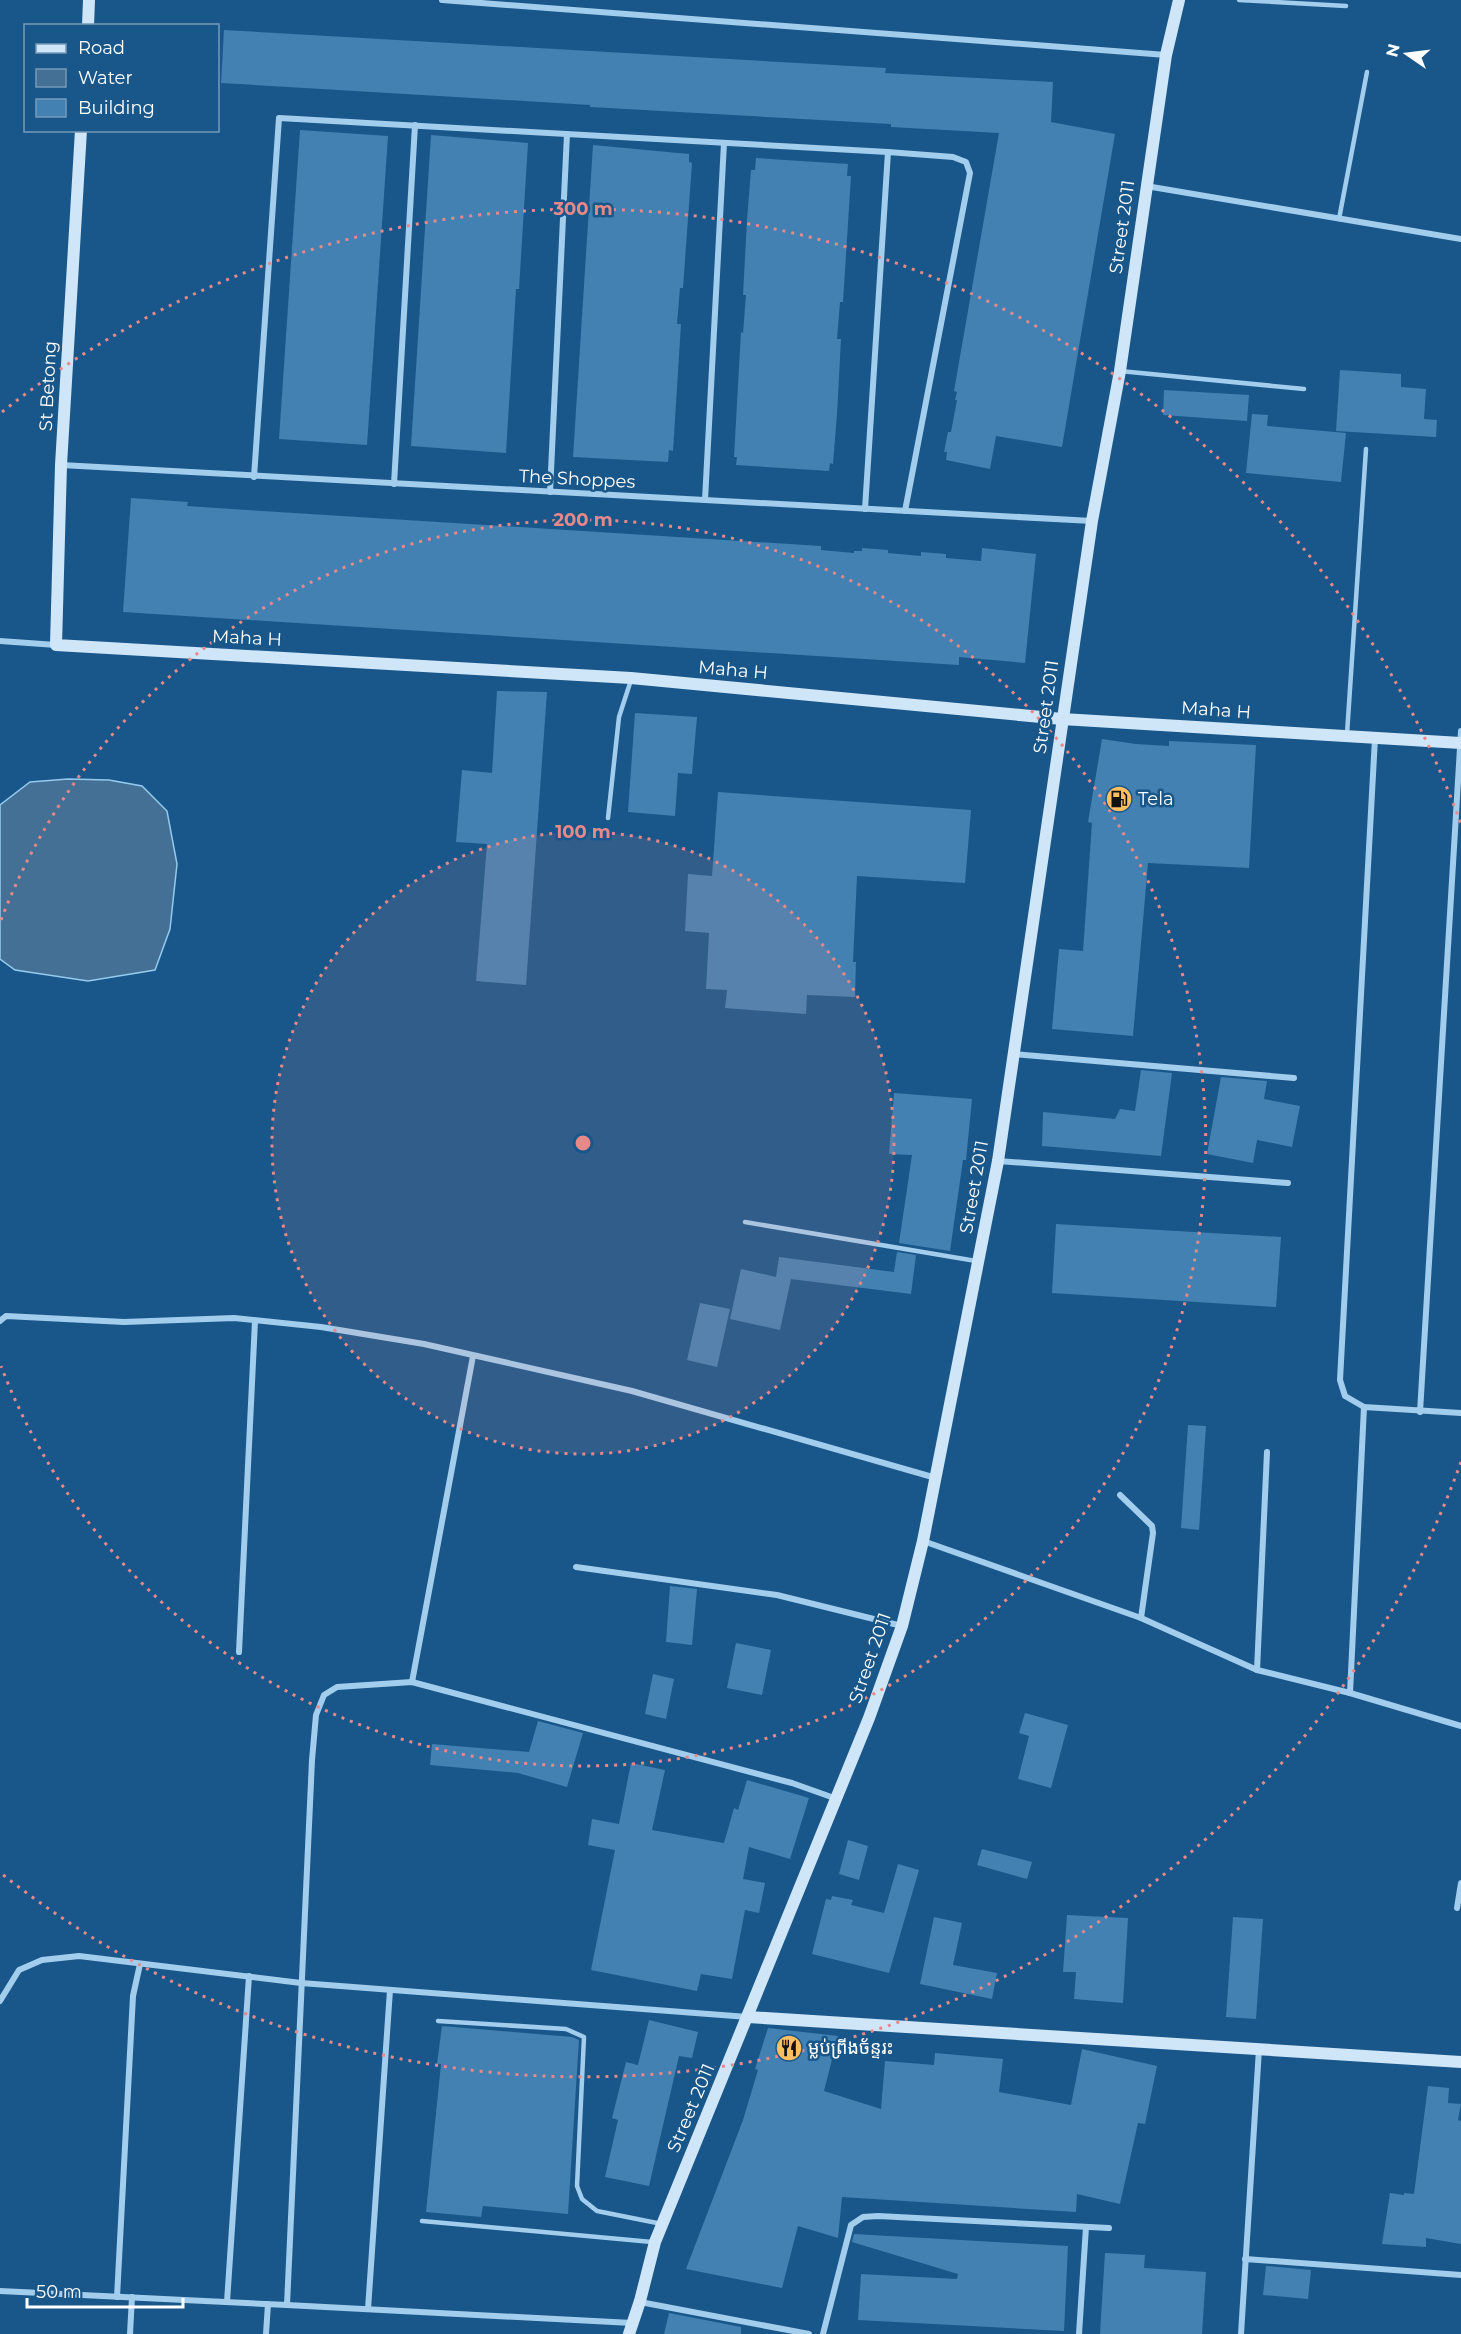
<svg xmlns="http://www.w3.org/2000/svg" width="1461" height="2334" viewBox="0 0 1461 2334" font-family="Montserrat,'Noto Sans Khmer',sans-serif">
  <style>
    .water { fill: #437094; stroke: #95caef; stroke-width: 1.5 }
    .building { fill: #4281b2 }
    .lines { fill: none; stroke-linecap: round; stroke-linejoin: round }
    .lane { stroke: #a3cded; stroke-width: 4.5 }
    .street { stroke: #a3cded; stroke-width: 6 }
    .secondary { stroke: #cfe6f9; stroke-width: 12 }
    .ring { fill: none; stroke: #e88989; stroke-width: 3; stroke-dasharray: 3 6 }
    .labels { text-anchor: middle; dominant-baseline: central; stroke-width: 5; stroke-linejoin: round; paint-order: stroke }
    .street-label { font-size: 18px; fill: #fff; stroke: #19578a }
    .poi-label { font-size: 18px; fill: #fff; stroke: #19578a; text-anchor: start }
    .centre { fill: #e88989; stroke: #19578a; stroke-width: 3 }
    .ring-label { font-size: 18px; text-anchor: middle; font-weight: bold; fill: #e88989; stroke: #19578a; stroke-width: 5; stroke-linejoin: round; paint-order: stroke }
  </style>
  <rect width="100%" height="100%" fill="#19578a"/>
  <!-- water -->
  <path class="water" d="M68 779 109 780 142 786 167 811 177 864 170 929 155 970 88 981 15 970 0 959V805L30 782Z"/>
  <!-- building -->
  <g class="building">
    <path d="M224 30 886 68 885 73 1053 82 1051 122 1115 134 1062 447 996 436 990 469 946 460 947 452H944L948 432H951L957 400H955L957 392 954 391 999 133 891 127V124L590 107V105L221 83Z"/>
    <path d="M300 130 388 136 367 445 279 439Z"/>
    <path d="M431 135 528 143 519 289H516L506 453 411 446Z"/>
    <path d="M593 145 689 154V162L692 163 683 288H680L677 324H681L673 451 669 450 668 462 573 457Z"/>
    <path d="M756 158 848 164 847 176H851L843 302H840L837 339H841L837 414 833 464 830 463 829 471 736 465 737 457H734L741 332 743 333 746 295H743L747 220 751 170H755Z"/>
    <path d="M1340 370 1401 374V387L1426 389 1424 419 1437 420 1436 437 1336 431Z"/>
    <path d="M1164 390 1249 395 1247 421 1163 415Z"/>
    <path d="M1252 414 1268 415 1267 426 1346 433 1341 482 1246 473Z"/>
    <path d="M131 498 188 502 187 506 247 510 821 546V550L854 553V551H862V548L888 550V553L921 556V552L946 554V558L981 561 982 548 1036 554 1025 663 959 657V665L123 612Z"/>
    <path d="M497 691 547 692 526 985 476 981 487 844 456 842 462 770 492 773Z"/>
    <path d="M635 713 697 717 692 774 678 773 675 816 628 812Z"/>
    <path d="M1102 739 1136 744 1169 746V741L1256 745 1249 868 1148 863 1133 1036 1052 1029 1059 949 1083 951 1092 823 1088 822Z"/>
    <path d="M718 792 971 810 965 883 857 876 853 962H856L855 997 807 995 806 1014 725 1008 727 990 706 989 709 933 685 931 688 874 712 876Z"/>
    <path d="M1141 1070 1172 1073 1161 1156 1042 1146 1043 1112 1115 1119 1120 1109 1135 1111Z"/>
    <path d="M1221 1077 1267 1081 1264 1099 1300 1106 1292 1147 1257 1140 1253 1163 1207 1154Z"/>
    <path d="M894 1093 972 1099 966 1160H963L950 1251 899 1243 912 1155 889 1154Z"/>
    <path d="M1056 1224 1281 1237 1276 1307 1052 1293Z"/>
    <path d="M897 1252 916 1255 911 1294 791 1279 780 1330 730 1319 741 1269 776 1277 779 1257 894 1272Z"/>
    <path d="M700 1303 730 1309 717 1367 687 1360Z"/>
    <path d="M1188 1425 1206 1426 1199 1530 1181 1528Z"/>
    <path d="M670 1586 697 1589 692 1645 666 1642Z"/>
    <path d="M736 1643 771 1650 762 1695 727 1688Z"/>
    <path d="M653 1674 674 1679 666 1719 645 1714Z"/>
    <path d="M1025 1713 1068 1725 1051 1788 1018 1779 1029 1736 1019 1733Z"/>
    <path d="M538 1721 583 1733 567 1787 518 1773 430 1765 432 1744 529 1752Z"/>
    <path d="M631 1763 665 1770 652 1830 724 1843 734 1808 738 1810 747 1780 809 1798 790 1859 749 1847 743 1879 765 1883 759 1913 745 1910 732 1979 701 1974 697 1991 591 1970 615 1850 588 1845 592 1819 619 1824Z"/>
    <path d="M848 1840 868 1846 859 1880 839 1874Z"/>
    <path d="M982 1849 1032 1862 1027 1879 977 1865Z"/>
    <path d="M898 1864 919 1870 889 1973 812 1954 826 1899 831 1900 832 1896 853 1900 851 1905 884 1913Z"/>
    <path d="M1067 1915 1128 1918 1123 2003 1074 1999 1076 1972H1063Z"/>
    <path d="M934 1917 962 1923 953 1965 997 1973 992 1999 920 1984Z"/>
    <path d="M1233 1917 1263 1919 1256 2019 1226 2017Z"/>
    <path d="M649 2020 698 2032 692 2058 679 2056 649 2186 605 2177 618 2120 612 2118 626 2062 638 2065Z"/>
    <path d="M442 2026 572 2037 579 2040 568 2214 483 2206 481 2217 426 2212 441 2064H437Z"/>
    <path d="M768 2028 838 2036 824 2091 881 2109 885 2061 934 2065 935 2053 1003 2059 999 2092 1071 2105 1082 2049 1157 2066 1145 2124 1138 2123 1120 2204 1077 2194 1076 2212 842 2197 838 2238 798 2226 782 2288 686 2269 743 2120 758 2070 755 2069Z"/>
    <path d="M1428 2086 1449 2088 1448 2103 1461 2104 1458 2120 1461 2121V2244L1426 2238V2247L1382 2244 1390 2193 1404 2195V2193L1414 2194Z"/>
    <path d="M854 2234 1068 2246 1064 2331 858 2320 861 2274 957 2279 958 2274 852 2242Z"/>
    <path d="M1105 2253 1145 2255 1144 2268 1206 2272 1202 2334H1100Z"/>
    <path d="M1266 2266 1311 2270 1308 2299 1263 2295Z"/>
    <path d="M669 2313 741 2327V2334H664Z"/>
  </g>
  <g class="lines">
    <!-- lane -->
    <g class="lane">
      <path d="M1239 0 1346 6"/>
      <path d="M1339 219 1367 72"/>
      <path d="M1120 371 1304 389"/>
      <path d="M1347 734 1366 449"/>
      <path d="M608 818 619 717 631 680"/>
      <path d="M745 1222 976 1261"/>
      <path d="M438 2021 566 2029 584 2037 577 2186 582 2199 597 2211 662 2224"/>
      <path d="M422 2221 652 2242"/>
    </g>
    <!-- street -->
    <g class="street">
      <path d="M442 0 1166 55"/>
      <path d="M1146 186 1461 239"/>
      <path d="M61 465 1092 521"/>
      <path d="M254 477 279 118 888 152 953 157 966 162 970 173 905 511"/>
      <path d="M394 484 415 125"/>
      <path d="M550 492 567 134"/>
      <path d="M705 500 724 143"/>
      <path d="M865 509 888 152"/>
      <path d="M0 641 56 645"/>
      <path d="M1375 738 1340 1380 1345 1396 1364 1407 1461 1413"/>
      <path d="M1014 1054 1294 1078"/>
      <path d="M998 1161 1288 1183"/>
      <path d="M0 1321 6 1316 124 1322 234 1318 321 1327 424 1344 632 1391 936 1478"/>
      <path d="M1420 1412 1461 731"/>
      <path d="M1120 1495 1152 1526 1153 1533 1141 1618"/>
      <path d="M923 1541 1141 1618 1257 1670 1350 1693 1461 1726"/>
      <path d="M576 1567 777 1595 902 1626"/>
      <path d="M239 1652 255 1321"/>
      <path d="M1257 1670 1267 1452"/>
      <path d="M412 1682 473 1356"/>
      <path d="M1350 1693 1364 1407"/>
      <path d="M1457 1908 1461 1883"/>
      <path d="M0 2001 19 1970 42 1960 79 1956 301 1983 748 2017"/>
      <path d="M1245 2259 1461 2275"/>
      <path d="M0 2291 287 2305 312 1760 316 1715 324 1695 337 1687 412 1682 792 1783 837 1799"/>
      <path d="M117 2297 133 1996 140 1964"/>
      <path d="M227 2302 249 1976"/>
      <path d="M640 2302 809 2334"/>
      <path d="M287 2305 632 2323"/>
      <path d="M368 2309 390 1990"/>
      <path d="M130 2334 132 2297"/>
      <path d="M266 2334 268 2304"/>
      <path d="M823 2334 851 2225 863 2217 878 2216 1109 2228"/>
      <path d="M1079 2334 1086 2227"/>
      <path d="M1241 2334 1259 2049"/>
    </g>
    <!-- secondary -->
    <g class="secondary">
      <path d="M88 26 89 0"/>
      <path d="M81 130 61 465 56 645 631 678 1062 719 1461 743"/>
      <path d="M748 2017 1461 2062"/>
      <path d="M629 2334 640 2301 655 2242 869 1718 902 1626 923 1541 998 1161 1092 521 1120 371 1166 55 1179 0"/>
    </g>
  </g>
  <!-- distance rings -->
  <circle cx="583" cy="1143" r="311" fill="#e88989" fill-opacity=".12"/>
  <g class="ring">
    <circle cx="583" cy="1143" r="311"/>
    <path d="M1 920A623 623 0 1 1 1 1366"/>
    <path d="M1461 1462A934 934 0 0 1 2 1874M2 412A934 934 0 0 1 1461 824"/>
  </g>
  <!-- icons -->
  <defs>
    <symbol id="fuel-disc" viewBox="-11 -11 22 22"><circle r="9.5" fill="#ffbe5f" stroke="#19578a"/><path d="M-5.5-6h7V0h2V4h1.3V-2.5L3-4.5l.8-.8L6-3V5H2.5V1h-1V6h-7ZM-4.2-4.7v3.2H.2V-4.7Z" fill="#111"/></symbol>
    <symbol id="restaurant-disc" viewBox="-11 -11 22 22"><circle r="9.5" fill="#ffbe5f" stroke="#19578a"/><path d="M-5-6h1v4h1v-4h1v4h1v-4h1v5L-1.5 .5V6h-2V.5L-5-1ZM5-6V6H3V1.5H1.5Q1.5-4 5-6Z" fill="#111"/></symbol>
  </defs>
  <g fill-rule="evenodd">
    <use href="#fuel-disc" x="1104" y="784" width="30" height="30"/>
    <use href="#restaurant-disc" x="774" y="2033" width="30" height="30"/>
  </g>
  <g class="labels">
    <!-- street labels -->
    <g class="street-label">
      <text transform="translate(1122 227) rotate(-82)">Street 2011</text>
      <text transform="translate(48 386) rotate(-87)">St Betong</text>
      <text transform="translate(577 479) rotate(3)">The Shoppes</text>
      <text transform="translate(247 638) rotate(3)">Maha H</text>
      <text transform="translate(733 670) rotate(5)">Maha H</text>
      <text transform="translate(1046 707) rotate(-82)">Street 2011</text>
      <text transform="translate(1216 710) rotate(4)">Maha H</text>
      <text transform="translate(974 1187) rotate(-80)">Street 2011</text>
      <text transform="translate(870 1658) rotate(-71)">Street 2011</text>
      <text transform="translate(691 2108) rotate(-67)">Street 2011</text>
    </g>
    <!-- poi labels -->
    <g class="poi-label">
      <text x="1138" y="799">Tela</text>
      <text x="808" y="2048">ម្លប់ព្រីងច័ន្ទរះ</text>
    </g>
  </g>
  <circle cx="583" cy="1143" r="9" class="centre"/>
  <g class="ring-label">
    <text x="583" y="215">300 m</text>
    <text x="583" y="526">200 m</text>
    <text x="583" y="838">100 m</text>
  </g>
  <!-- legend -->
  <rect x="24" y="24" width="195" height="108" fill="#19578a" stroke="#759ab9" stroke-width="1.5"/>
  <rect x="36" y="44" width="30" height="9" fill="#cfe6f9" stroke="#759ab9" stroke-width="1.5"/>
  <text x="78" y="54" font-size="18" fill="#ffffff">Road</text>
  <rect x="36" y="69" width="30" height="18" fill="#437094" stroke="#759ab9" stroke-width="1.5"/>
  <text x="78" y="84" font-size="18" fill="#ffffff">Water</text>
  <rect x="36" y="99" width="30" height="18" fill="#4281b2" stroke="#759ab9" stroke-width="1.5"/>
  <text x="78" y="114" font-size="18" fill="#ffffff">Building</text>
  <!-- north arrow -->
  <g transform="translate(1407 54) rotate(284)" stroke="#19578a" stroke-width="4.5" paint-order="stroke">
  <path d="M0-4.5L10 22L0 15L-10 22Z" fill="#ffffff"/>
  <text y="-9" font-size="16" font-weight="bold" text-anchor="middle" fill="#ffffff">N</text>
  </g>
  <!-- scale -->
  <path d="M27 2298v9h156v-9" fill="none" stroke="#ffffff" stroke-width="3"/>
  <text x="36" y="2298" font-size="18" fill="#ffffff" stroke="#19578a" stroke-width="4.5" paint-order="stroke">50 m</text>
</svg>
